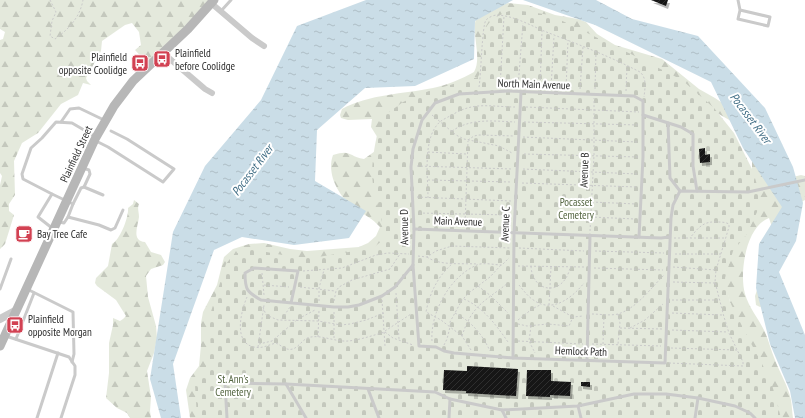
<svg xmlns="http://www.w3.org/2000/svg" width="805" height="418" viewBox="0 0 805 418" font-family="'PT Sans Narrow',sans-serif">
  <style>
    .forest { fill: url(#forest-firs) }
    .cemetery { fill: url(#cemetery-stones) }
    .water { fill: url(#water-ripples) }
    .building { fill: url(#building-hatch); filter: url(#shadow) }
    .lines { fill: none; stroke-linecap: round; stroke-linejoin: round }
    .path { stroke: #cacaca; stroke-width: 1; stroke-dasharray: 2 2; stroke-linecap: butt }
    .service { stroke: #cacaca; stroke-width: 3 }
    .minor { stroke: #cacaca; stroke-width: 6 }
    .tertiary { stroke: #cacaca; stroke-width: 8 }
    .secondary { stroke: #b7b7b7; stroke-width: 9 }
    .labels { text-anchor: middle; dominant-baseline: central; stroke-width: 4; stroke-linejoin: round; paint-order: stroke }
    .poi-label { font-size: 11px; fill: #2d2d2d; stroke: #fff; text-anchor: start }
    .street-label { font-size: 11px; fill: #2d2d2d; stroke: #fff }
    .park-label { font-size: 11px; fill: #52643f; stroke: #fff }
    .water-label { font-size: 12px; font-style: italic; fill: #447087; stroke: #fff }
  </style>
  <defs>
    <pattern id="forest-firs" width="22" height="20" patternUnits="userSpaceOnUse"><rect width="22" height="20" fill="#e4e9dc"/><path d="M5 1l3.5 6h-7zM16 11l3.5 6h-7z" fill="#c4c8bd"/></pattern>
    <pattern id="cemetery-stones" width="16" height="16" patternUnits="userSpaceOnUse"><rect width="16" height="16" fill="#e4e9dc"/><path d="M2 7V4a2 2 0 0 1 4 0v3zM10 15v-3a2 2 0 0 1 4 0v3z" fill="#c4c8bd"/></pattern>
    <pattern id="water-ripples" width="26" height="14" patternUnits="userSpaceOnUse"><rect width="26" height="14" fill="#cadde7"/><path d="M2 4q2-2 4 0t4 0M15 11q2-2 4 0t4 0" fill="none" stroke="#aebec6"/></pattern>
    <pattern id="building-hatch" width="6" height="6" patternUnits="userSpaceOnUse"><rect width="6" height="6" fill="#141414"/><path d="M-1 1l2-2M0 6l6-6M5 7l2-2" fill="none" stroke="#2e2e2e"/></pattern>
    <filter id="shadow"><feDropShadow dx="2" dy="3" stdDeviation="0" flood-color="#0004"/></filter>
  </defs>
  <rect width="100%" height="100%" fill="#fff"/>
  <!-- forest -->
  <g class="forest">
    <path d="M0 0H213L148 64 135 50 141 45 139 32 132 23 125 25 102 41 101 51 86 78 87 81 91 85 83 83 78 95 61 104 38 133 22 143 14 161 15 195 9 204V211L14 215 5 244 0 249V185L2 176 0 173V40L3 39 5 32 0 29Z"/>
    <path d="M508 3 528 5 555 15 578 19 586 22 597 34 615 45 662 59 699 89 715 98 740 115 793 177 801 175 805 176V200L801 202 777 268 765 305 760 307 756 305 755 296 775 236 769 218C746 226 739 273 745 294 749 308 759 319 765 332 769 341 771 351 775 360 780 373 788 386 791 400 792 406 792 412 793 418H771L739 335 724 280 752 170V154L731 121 703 105 401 224 212 418H190L186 390 190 378 199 366 201 345V323L203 312 217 285 224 257 233 249 249 244 264 243 290 249 307 251 359 247 368 243 376 236 380 227C372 218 365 215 355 209 339 197 326 174 333 155 351 149 348 156 364 159L378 149 381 143 371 127 372 119 348 120 341 118 340 115 342 109C370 94 403 94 433 88 447 85 462 79 474 72 484 55 466 24 481 11 485 8 502 5 508 3Z"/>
    <path d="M134 200 139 204C137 208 139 212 139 217 138 226 131 241 145 242L151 252 161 255 165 262 163 265 151 269 146 276 148 297 156 326 157 338 154 353 147 371 151 397 150 411 151 418H130L127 413 117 408 106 398 109 373V343L113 325V318L120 321 123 319 126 316 116 300 97 286 95 283 96 278 108 266 112 244C120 240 129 217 128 208L133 204Z"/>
  </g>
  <!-- cemetery -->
  <path class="cemetery" d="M512 10 530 12 550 15 637 57 682 80 714 108 734 133 753 171 759 192 757 212 747 234 733 251 725 278 730 302 745 332 771 381 781 418H197L195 385 204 370 211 351 209 318 226 264 233 255 240 252 250 249 299 258 318 257 373 248 383 240C385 221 376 204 373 185 370 163 376 139 381 118L403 102 429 91 478 77C495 46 465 26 512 10Z"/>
  <!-- water -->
  <g class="water">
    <path d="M366 0H513L475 21 474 59 415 86 365 88 317 130 315 181 366 211 349 238 294 245 242 237 214 250 173 364 181 418H161L150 379 173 232 205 166 261 100 297 26Z"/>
    <path d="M523 0H596L632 19 698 36 765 108 793 167 803 203 796 241 779 272 805 335V418H795L790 391 770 344 756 288 759 244 782 207 743 148 711 82 595 25Z"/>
  </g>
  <!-- building -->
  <g class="building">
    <path d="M651 0H668L666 6Z"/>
    <path d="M705 148V155L710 154V162L700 163 699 149Z"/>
    <path d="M467 366 518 369 516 396 466 393V391L443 390 444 370 467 371Z"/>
    <path d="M527 370H551V381L571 382 570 396 550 395V397L526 396Z"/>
    <path d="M581 382H590V387L581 386Z"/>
  </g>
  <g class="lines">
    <!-- path -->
    <g class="path">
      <path d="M50 0 56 12 52 21 50 36 55 39C69 29 80 17 83 0"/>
      <path d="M479 87C481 76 482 25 486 20 489 17 494 15 497 15 516 16 533 27 549 33 580 45 611 57 640 72 647 78 645 88 644 97"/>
      <path d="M500 87 504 16"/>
      <path d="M518 87 523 23"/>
      <path d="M540 88 542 31"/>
      <path d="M551 88 554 36"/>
      <path d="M566 89 568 40"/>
      <path d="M580 89 583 47"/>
      <path d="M595 89 596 52"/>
      <path d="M626 91 627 66"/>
      <path d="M526 107 639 112"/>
      <path d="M432 115 456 135 464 139 499 146 512 153"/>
      <path d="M524 122 638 125"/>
      <path d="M452 131C471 118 493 121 515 122"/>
      <path d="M523 137 637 142"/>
      <path d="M468 140 474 136 479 135 514 136"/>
      <path d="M428 152 466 154"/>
      <path d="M524 154 638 157"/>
      <path d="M417 166 512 169"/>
      <path d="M523 169 637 174"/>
      <path d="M428 180 511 182"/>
      <path d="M522 183 637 187"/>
      <path d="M417 197 511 201"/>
      <path d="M428 198C428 176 422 136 441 121 444 119 448 117 452 115 460 110 468 107 478 106 490 105 503 107 515 107"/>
      <path d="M592 202 636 204"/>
      <path d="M419 213 510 215"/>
      <path d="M591 217 635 219"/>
      <path d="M465 226 468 141"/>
      <path d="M590 231 594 155V98"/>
      <path d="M674 238H725"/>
      <path d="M519 248 584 251"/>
      <path d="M595 251 664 253"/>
      <path d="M675 254H721"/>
      <path d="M418 256 427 257 436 251 452 246 510 248"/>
      <path d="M427 257C440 266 461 263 477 264"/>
      <path d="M518 266 585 267"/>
      <path d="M531 266C532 293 563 297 570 268"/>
      <path d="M673 267 716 270"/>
      <path d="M594 268 663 270"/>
      <path d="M303 271 342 268 376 255 388 253 409 254"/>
      <path d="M262 273 264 295"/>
      <path d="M673 282 715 283"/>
      <path d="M264 285 289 287"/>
      <path d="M519 285C524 291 528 297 535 301 553 313 573 297 584 283"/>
      <path d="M478 286 491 296 508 313"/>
      <path d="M300 287 335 291"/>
      <path d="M396 293 399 339"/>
      <path d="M247 297C241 311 233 343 254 347 262 349 268 345 276 343 280 345 284 348 287 349 298 352 301 338 311 337 322 335 336 342 348 341 360 340 374 335 385 332L393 338 413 345"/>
      <path d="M464 299C484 308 496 325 508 342"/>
      <path d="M382 300 385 346"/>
      <path d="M672 300H719"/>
      <path d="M319 301V288L324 270"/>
      <path d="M334 301 336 291 339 287 352 280 390 269 400 254"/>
      <path d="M549 305 551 267"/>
      <path d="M553 306 573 317"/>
      <path d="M263 307 266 315 278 320 318 321 341 325 350 324 366 320 384 313"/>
      <path d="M334 312V339"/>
      <path d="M455 313C472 322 482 334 490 351"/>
      <path d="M672 313 722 315"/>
      <path d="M592 314C600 314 609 316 618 314 637 308 650 289 664 275"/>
      <path d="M618 314 620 323 618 344"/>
      <path d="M282 319 290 307"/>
      <path d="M518 320 532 309 540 305"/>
      <path d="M518 324 527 326 548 324 569 326 573 317 583 316"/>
      <path d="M531 326 529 341 535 353"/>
      <path d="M620 328 662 329"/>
      <path d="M630 328 645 320 663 304"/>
      <path d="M672 330 728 332"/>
      <path d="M385 331 411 314"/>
      <path d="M462 336C472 305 484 302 508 283"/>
      <path d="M318 337 319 310"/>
      <path d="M432 341C430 313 450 276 477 265 483 262 495 265 502 265L509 258"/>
      <path d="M518 341 583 344"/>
      <path d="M259 344 272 341 298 319 315 310"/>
      <path d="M592 344 661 346"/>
      <path d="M603 344 604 316"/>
      <path d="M444 345 447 339 450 327 441 320 426 312C430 292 438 276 453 263"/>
      <path d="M258 347 264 305"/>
      <path d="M671 348 737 350"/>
      <path d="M471 350 462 336 450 327V322L462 300 470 292 490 277 501 265"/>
      <path d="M669 363 743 366V362L729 333 724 317 715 282 716 270 729 227V224C725 222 721 222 717 222 703 221 698 228 690 238"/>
    </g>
    <!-- service -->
    <g class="service">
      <path d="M738 0 740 10 738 19 768 26 770 17 740 10"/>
      <path d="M221 11 231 0"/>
      <path d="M643 115 681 127 693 134V166L697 191"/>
      <path d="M61 122 70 109 79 108 104 120"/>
      <path d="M668 123 670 178 680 191"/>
      <path d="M96 141 108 147 163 182 174 169 127 139 111 131"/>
      <path d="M83 168 89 170 90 174 84 187"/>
      <path d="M52 194 23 179 22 174 31 148 42 138 56 122 72 123 96 137"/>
      <path d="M73 204 81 188 84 187 103 195"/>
      <path d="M59 222 64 223 68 217"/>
      <path d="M52 228 38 217 52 194 73 204 68 217 99 225 111 230 115 228 123 210"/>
      <path d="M414 229 661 238 669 237"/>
      <path d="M639 237 643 157V101L634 96 508 91 459 94 435 103 422 120 413 149 411 167 414 229 413 265 419 346 436 347 444 351 454 353 513 358 665 363 671 218 673 205 680 191 748 192 805 180"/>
      <path d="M0 289 11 259"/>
      <path d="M27 289 73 312 74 354 72 362"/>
      <path d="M291 303 298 271 254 268 245 273C245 290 247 292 261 300L334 307H348L359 305 382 296 395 287 413 265"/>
      <path d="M6 336 69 357 75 366V375L61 418"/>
      <path d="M16 339 34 293"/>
      <path d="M513 358 514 232 521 92"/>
      <path d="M587 360 590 235"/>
      <path d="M286 384 306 418"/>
      <path d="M368 389 379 418"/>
      <path d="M578 406 581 418"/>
      <path d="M502 410 506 418"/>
      <path d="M37 418 58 353"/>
      <path d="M227 418 225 383 286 384 435 392 450 399 502 410 578 406 634 394H666L698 398 735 406 750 413 755 418"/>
      <path d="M449 418 450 399"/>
      <path d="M695 418 698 398"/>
    </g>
    <!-- minor -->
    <g class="minor">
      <path d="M211 3 252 38 264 46"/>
      <path d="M163 53 205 89 212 93"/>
    </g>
    <!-- tertiary -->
    <path class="tertiary" d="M0 319 15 311"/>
    <!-- secondary -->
    <path class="secondary" d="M0 346 95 139 114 106 133 81 188 29 214 0"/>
  </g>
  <!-- icons -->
  <defs>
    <symbol id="bus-square" viewBox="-11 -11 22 22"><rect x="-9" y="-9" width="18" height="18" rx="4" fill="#d24152" stroke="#fff"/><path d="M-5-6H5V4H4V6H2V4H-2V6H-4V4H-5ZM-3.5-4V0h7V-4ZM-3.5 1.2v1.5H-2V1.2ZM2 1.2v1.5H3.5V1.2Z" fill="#fff"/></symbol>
    <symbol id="cafe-square" viewBox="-11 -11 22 22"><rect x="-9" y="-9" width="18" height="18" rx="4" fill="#d24152" stroke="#fff"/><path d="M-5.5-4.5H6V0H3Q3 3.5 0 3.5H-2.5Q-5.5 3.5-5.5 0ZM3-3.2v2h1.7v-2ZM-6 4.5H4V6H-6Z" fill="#fff"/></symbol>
  </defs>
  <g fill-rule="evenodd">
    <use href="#bus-square" x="152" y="49" width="20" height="20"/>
    <use href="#bus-square" x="130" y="53" width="20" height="20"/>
    <use href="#cafe-square" x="14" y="224" width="20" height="20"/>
    <use href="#bus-square" x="5" y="315" width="20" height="20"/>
  </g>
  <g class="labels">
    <!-- poi labels -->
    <g class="poi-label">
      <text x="175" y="53">Plainfield<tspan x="175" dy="13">before Coolidge</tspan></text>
      <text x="127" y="57" text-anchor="end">Plainfield<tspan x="127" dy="13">opposite Coolidge</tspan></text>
      <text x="37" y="234">Bay Tree Cafe</text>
      <text x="28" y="319">Plainfield<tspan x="28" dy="13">opposite Morgan</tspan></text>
    </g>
    <!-- street labels -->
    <g class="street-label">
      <text transform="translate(534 84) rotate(2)">North Main Avenue</text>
      <text transform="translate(76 154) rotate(-65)">Plainfield Street</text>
      <text transform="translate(584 170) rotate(-88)">Avenue B</text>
      <text transform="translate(458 221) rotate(2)">Main Avenue</text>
      <text transform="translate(505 224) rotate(-88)">Avenue C</text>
      <text transform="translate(404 227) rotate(-91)">Avenue D</text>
      <text transform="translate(581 351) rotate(2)">Hemlock Path</text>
    </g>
    <!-- park labels -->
    <g class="park-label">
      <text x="576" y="202">Pocasset<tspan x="576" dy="13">Cemetery</tspan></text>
      <text x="233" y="379">St. Ann's<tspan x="233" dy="13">Cemetery</tspan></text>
    </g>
    <!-- water labels -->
    <g class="water-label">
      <text transform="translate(751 118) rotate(53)">Pocasset River</text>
      <text transform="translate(252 170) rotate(-53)">Pocasset River</text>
    </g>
  </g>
</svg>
